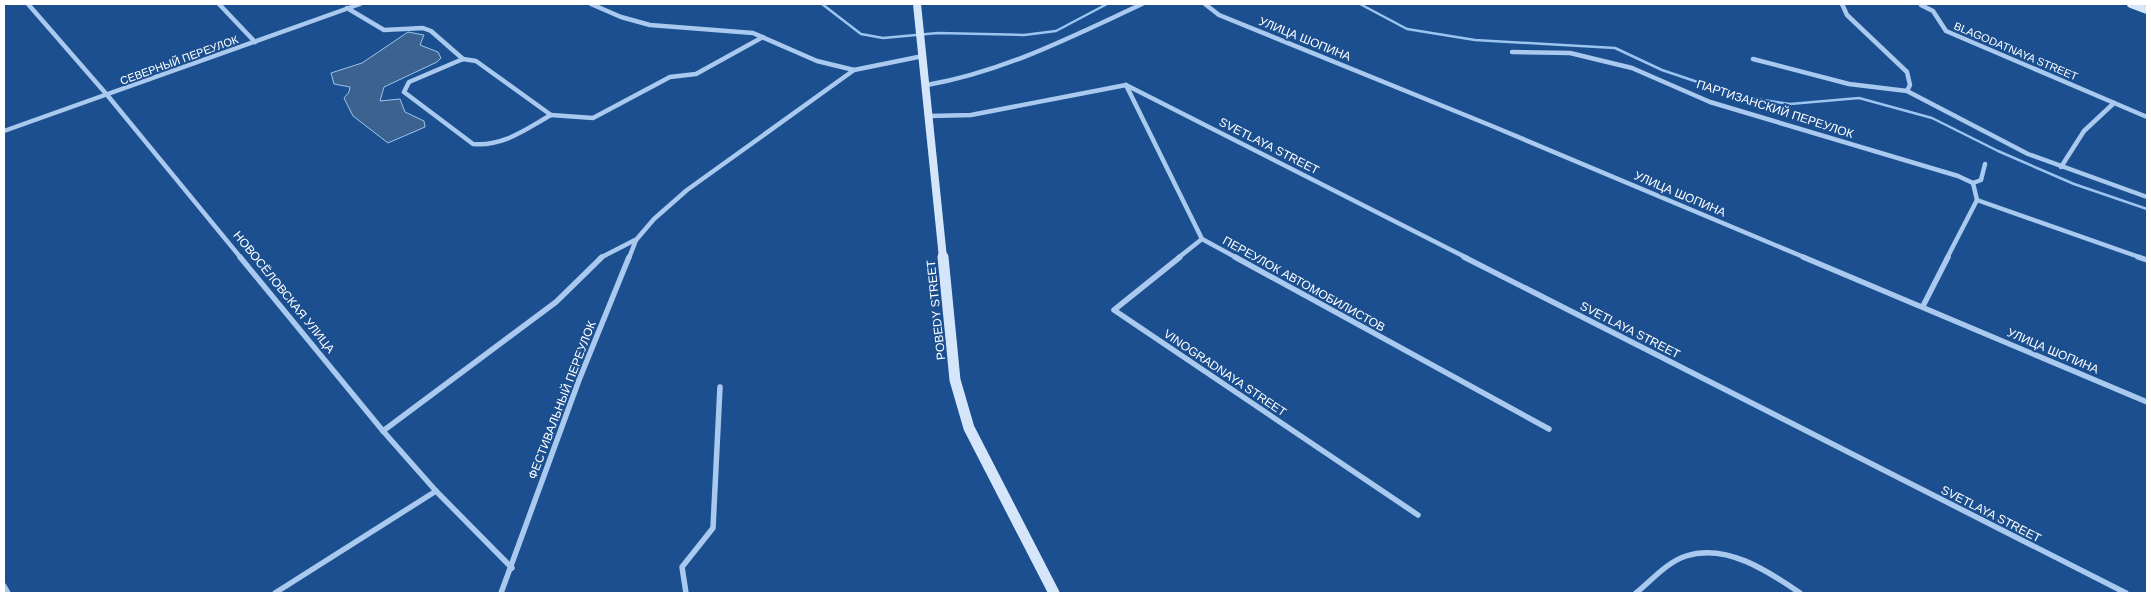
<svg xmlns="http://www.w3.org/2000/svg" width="2151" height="597" viewBox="0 0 2151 597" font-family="Helvetica,sans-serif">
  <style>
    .water { fill: #3c6290; stroke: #9cc4f0 }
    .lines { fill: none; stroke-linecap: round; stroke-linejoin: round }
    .stream { stroke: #9cc4f0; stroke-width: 2.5 }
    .street-far1 { stroke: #a9c9ee; stroke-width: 4.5 }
    .street { stroke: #a9c9ee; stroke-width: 5.5 }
    .secondary-far1 { stroke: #d6e6fa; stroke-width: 8 }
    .secondary { stroke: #d6e6fa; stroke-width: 11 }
    .labels { text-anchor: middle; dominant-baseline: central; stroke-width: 4; stroke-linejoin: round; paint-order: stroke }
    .far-street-label { font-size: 11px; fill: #fff; stroke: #1b4f8f }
    .street-label { font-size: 12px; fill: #fff; stroke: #1b4f8f }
  </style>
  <rect width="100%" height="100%" fill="#1b4f8f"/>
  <!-- water -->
  <path class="water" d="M408 32 424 35 420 45 438 52 441 58 437 62 384 87 380 101 400 99 405 112 424 121 425 127 388 143 353 116 344 98 349 92 350 87 334 84 331 73 362 63Z"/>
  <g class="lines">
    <!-- stream -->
    <g class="stream">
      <path d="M822 4 861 34 883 38 938 33 1024 35 1056 31 1107 4"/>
      <path d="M1360 4 1407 29 1475 40 1615 48 1662 70 1742 97 1790 104 1859 98 1932 118 1998 151 2074 184 2147 209"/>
    </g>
    <!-- street-far1 -->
    <g class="street-far1">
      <path d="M28 4 108 96 241 258"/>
      <path d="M219 4 255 42"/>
      <path d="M591 4 621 17 650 25 753 33 817 61 854 70"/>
      <path d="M1205 4 1219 15 1492 126 1806 258"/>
      <path d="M1921 5 1933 11 1946 31 2147 117"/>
      <path d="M347 8 384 30 423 28 431 31 463 59"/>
      <path d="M1512 52 1570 53 1632 68 1710 102 1958 176 1973 183"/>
      <path d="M463 59 476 61 551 115C526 129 503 147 473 144L404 92 409 82Z"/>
      <path d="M1753 59 1849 84 1907 91 1910 85 1907 72 1847 15 1842 4"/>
      <path d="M927 85C1003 72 1073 36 1142 4"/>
      <path d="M1126 85 1467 258"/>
      <path d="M1126 85 1202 239 1237 258"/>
      <path d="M1907 91 2028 154 2147 197"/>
      <path d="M551 115 593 118 670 77 696 74 763 37"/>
      <path d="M930 116 971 115 1126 85"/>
      <path d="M4 131 360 4"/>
      <path d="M2061 167 2084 131 2114 103"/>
      <path d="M1977 200 2142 258"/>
      <path d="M600 258 635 240"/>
      <path d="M629 258 636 240 654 219 687 190 854 70 923 56"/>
      <path d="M1178 258 1202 239"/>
      <path d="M1947 258 1977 200 1973 183 1981 180 1985 164"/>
    </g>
    <!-- street -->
    <g class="street">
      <path d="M240 257 383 431 436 491 512 568"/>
      <path d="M1180 257 1114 310 1418 515"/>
      <path d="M1235 257 1549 429"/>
      <path d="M1464 257 2126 593"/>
      <path d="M1803 257 2147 402"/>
      <path d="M2138 257 2147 260"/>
      <path d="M1923 306 1948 257"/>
      <path d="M383 431 556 302 602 257"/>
      <path d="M4 586 8 593"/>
      <path d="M275 593 436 491"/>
      <path d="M501 593 579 380 629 257"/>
      <path d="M686 593 682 567 713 528 720 387"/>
      <path d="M1636 593C1651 581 1667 562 1686 556 1726 543 1768 571 1800 593"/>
    </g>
    <!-- secondary-far1 -->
    <g class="secondary-far1">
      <path d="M917 4 943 258"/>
      <path d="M2131 4 2147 10"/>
    </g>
    <!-- secondary -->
    <path class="secondary" d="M943 257 955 380 969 428 1054 593"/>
  </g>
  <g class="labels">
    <!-- far-street labels -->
    <g class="far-street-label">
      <text transform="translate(2016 51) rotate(23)">BLAGODATNAYA STREET</text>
      <text transform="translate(179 60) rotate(-20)">СЕВЕРНЫЙ ПЕРЕУЛОК</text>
    </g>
    <!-- street labels -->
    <g class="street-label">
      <text transform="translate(1305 39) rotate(22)">УЛИЦА ШОПИНА</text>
      <text transform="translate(1775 109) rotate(18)">ПАРТИЗАНСКИЙ ПЕРЕУЛОК</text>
      <text transform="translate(1269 146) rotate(27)">SVETLAYA STREET</text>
      <text transform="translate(1680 194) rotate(23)">УЛИЦА ШОПИНА</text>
      <text transform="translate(1304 284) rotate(29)">ПЕРЕУЛОК АВТОМОБИЛИСТОВ</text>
      <text transform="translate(284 292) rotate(51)">НОВОСЁЛОВСКАЯ УЛИЦА</text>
      <text transform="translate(936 310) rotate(-96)">POBEDY STREET</text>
      <text transform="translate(1630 330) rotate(27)">SVETLAYA STREET</text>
      <text transform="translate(2053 351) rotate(23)">УЛИЦА ШОПИНА</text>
      <text transform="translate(1225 373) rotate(34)">VINOGRADNAYA STREET</text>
      <text transform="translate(562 400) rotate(-69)">ФЕСТИВАЛЬНЫЙ ПЕРЕУЛОК</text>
      <text transform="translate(1991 514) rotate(27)">SVETLAYA STREET</text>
    </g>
  </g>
  <!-- border -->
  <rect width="2151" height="597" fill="none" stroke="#ffffff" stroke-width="10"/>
</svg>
